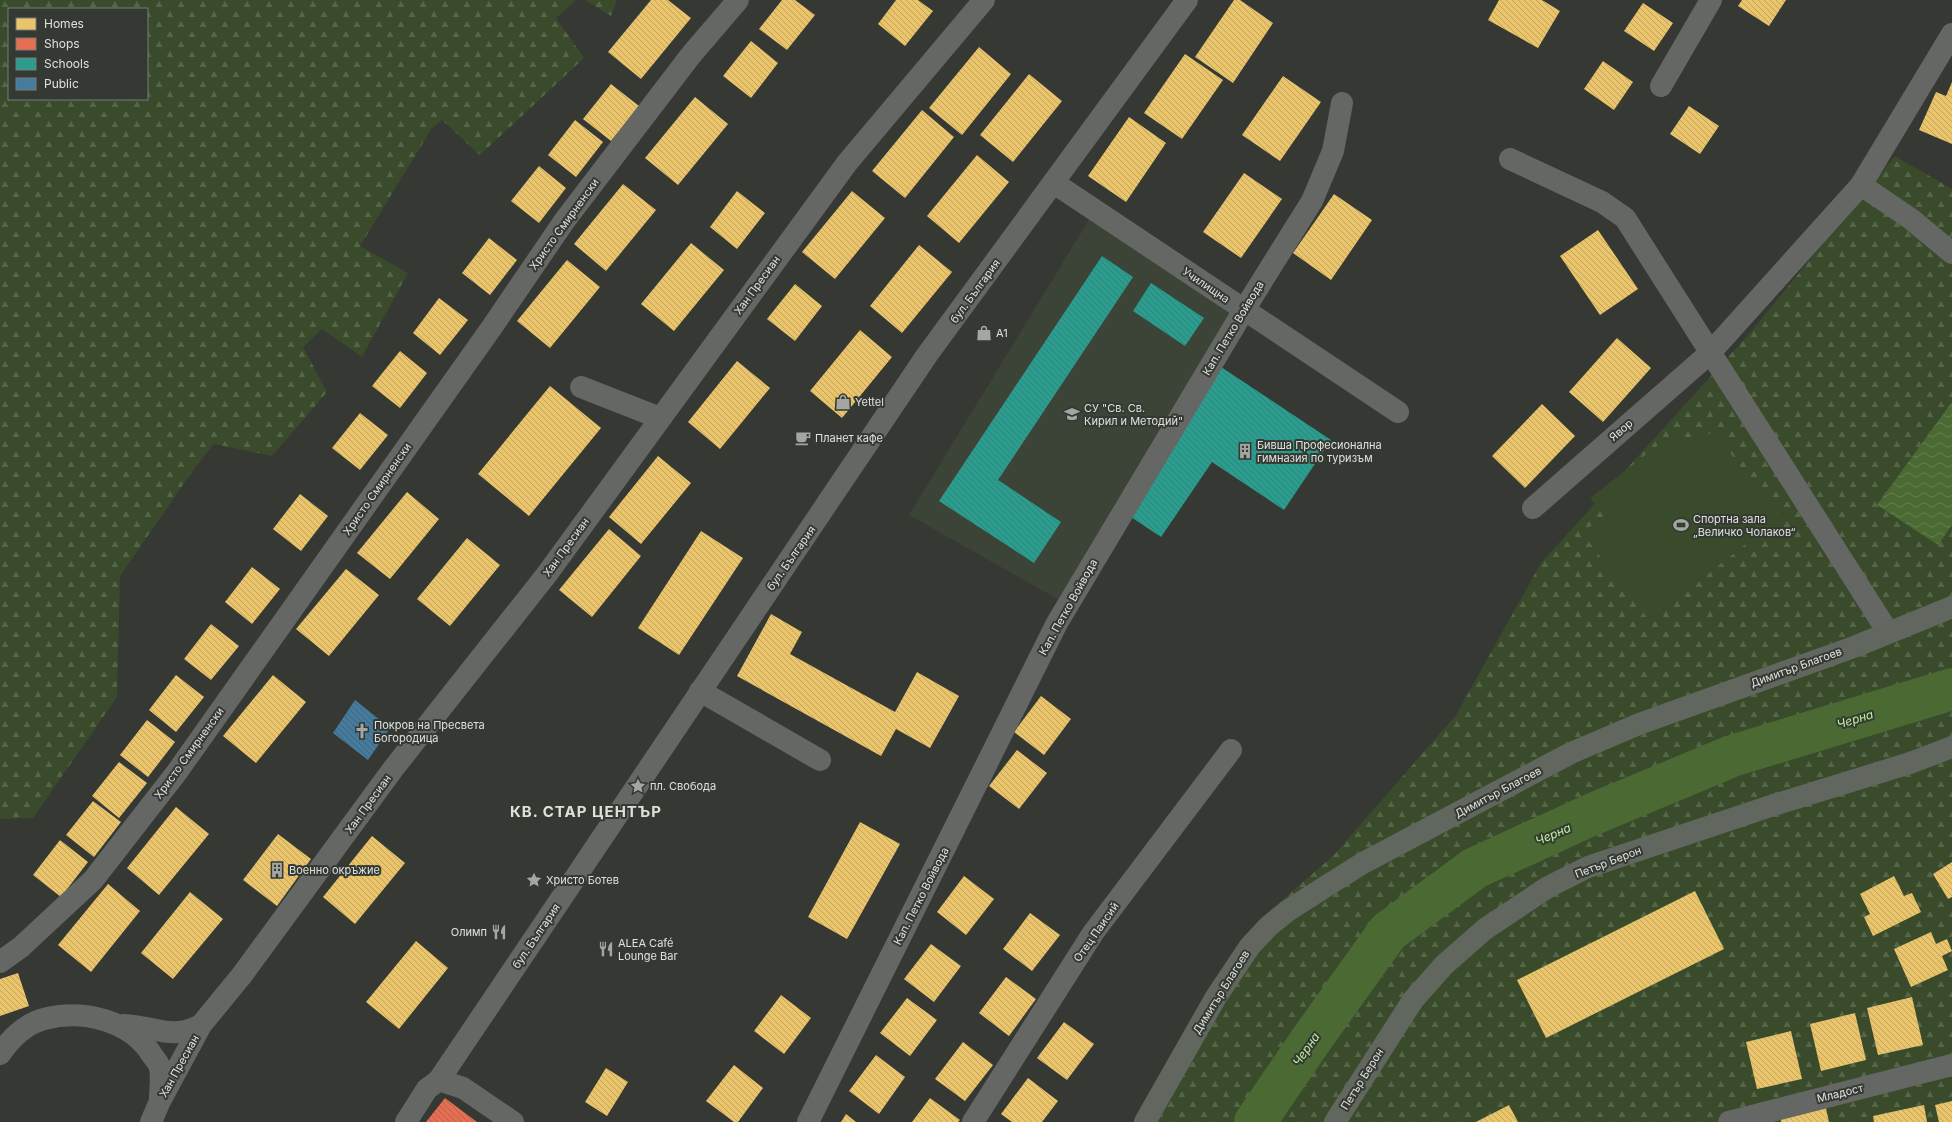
<svg xmlns="http://www.w3.org/2000/svg" width="1952" height="1122" viewBox="0 0 1952 1122" font-family="Inter,sans-serif">
  <style>
    .built { fill: #3c4337 }
    .forest { fill: url(#forest-firs); fill-rule: evenodd }
    .park { fill: #394b2a }
    .water { fill: url(#water-waves) }
    .homes { fill: url(#homes-back-hatch) }
    .shops { fill: url(#shops-back-hatch) }
    .schools { fill: url(#schools-back-hatch) }
    .public { fill: url(#public-back-hatch) }
    .lines { fill: none; stroke-linecap: round; stroke-linejoin: round }
    .river { stroke: #4b6a33; stroke-width: 42 }
    .minor { stroke: #656764; stroke-width: 22 }
    .major { stroke: #61665e; stroke-width: 22 }
    .labels { text-anchor: middle; dominant-baseline: central; stroke-width: 4; stroke-linejoin: round; paint-order: stroke }
    .street-label { font-size: 11px; fill: #dee1dd; stroke: #353933 }
    .poi-label { font-size: 11px; fill: #dee1dd; stroke: #353933; text-anchor: start }
    .water-label { font-size: 12px; font-style: italic; fill: #c0f49c; stroke: #353933 }
    .district-label { font-size: 15px; font-weight: bold; letter-spacing: 1px; fill: #dce2d9; stroke: #353933 }
  </style>
  <defs>
    <pattern id="forest-firs" width="22" height="20" patternUnits="userSpaceOnUse"><rect width="22" height="20" fill="#394b2a"/><path d="M5 1l3.5 6h-7zM16 11l3.5 6h-7z" fill="#556548"/></pattern>
    <pattern id="water-waves" width="16" height="10" patternUnits="userSpaceOnUse"><rect width="16" height="10" fill="#4b6a33"/><path d="M0 5q4-4 8 0t8 0" fill="none" stroke="#647f50"/></pattern>
    <pattern id="homes-back-hatch" width="6" height="6" patternUnits="userSpaceOnUse"><rect width="6" height="6" fill="#e9c46a"/><path d="M-1 5l2 2M0 0l6 6M5-1l2 2" fill="none" stroke="#c0a460"/></pattern>
    <pattern id="shops-back-hatch" width="6" height="6" patternUnits="userSpaceOnUse"><rect width="6" height="6" fill="#e76f51"/><path d="M-1 5l2 2M0 0l6 6M5-1l2 2" fill="none" stroke="#b6624c"/></pattern>
    <pattern id="schools-back-hatch" width="6" height="6" patternUnits="userSpaceOnUse"><rect width="6" height="6" fill="#2a9d8f"/><path d="M-1 5l2 2M0 0l6 6M5-1l2 2" fill="none" stroke="#328278"/></pattern>
    <pattern id="public-back-hatch" width="6" height="6" patternUnits="userSpaceOnUse"><rect width="6" height="6" fill="#457b9d"/><path d="M-1 5l2 2M0 0l6 6M5-1l2 2" fill="none" stroke="#446579"/></pattern>
  </defs>
  <rect width="100%" height="100%" fill="#363834"/>
  <!-- built -->
  <path class="built" d="M1090 218 1236 314 1061 601 909 515Z"/>
  <!-- forest -->
  <g class="forest">
    <path d="M0 0H576L556 18 584 58 480 155 442 120 432 128 360 246 408 273 362 357 322 329 303 347 327 392 272 456 214 444 194 469 120 576 117 697 33 818 0 819ZM9 9H147V99H9Z"/>
    <path d="M585 0H617L611 16Z"/>
    <path d="M1895 156 1952 189V1122H1133L1258 921 1333 856 1456 715 1541 563 1749 334Z"/>
  </g>
  <!-- park -->
  <path class="park" d="M1713 431 1780 517 1649 620 1582 533 1604 516 1590 498 1675 432 1689 450Z"/>
  <!-- water -->
  <path class="water" d="M1952 402V525L1938 545 1877 505Z"/>
  <!-- homes -->
  <g class="homes">
    <path d="M651 0H668L691 18 641 79 608 52Z"/>
    <path d="M782 0H795L815 15 787 50 759 29Z"/>
    <path d="M896 0H918L933 11 905 46 878 24Z"/>
    <path d="M1234 0H1240L1273 23 1233 83 1195 57Z"/>
    <path d="M1499 0H1542L1560 11 1538 48 1488 20Z"/>
    <path d="M1742 0H1786L1769 26 1738 6Z"/>
    <path d="M1643 3 1673 23 1654 51 1624 31Z"/>
    <path d="M751 41 778 63 751 98 723 76Z"/>
    <path d="M979 47 1011 74 962 135 929 108Z"/>
    <path d="M1185 54 1223 80 1182 139 1144 113Z"/>
    <path d="M1603 61 1633 82 1614 110 1584 89Z"/>
    <path d="M1029 74 1062 101 1013 162 980 135Z"/>
    <path d="M1283 76 1321 102 1280 161 1242 135Z"/>
    <path d="M1952 82V144L1919 130 1936 92 1946 96Z"/>
    <path d="M611 84 639 106 611 141 583 119Z"/>
    <path d="M695 97 728 124 678 185 645 158Z"/>
    <path d="M1689 106 1719 126 1700 154 1670 134Z"/>
    <path d="M922 110 954 137 905 198 872 171Z"/>
    <path d="M1129 117 1166 143 1126 202 1088 176Z"/>
    <path d="M575 120 603 142 576 177 548 155Z"/>
    <path d="M977 155 1009 182 959 243 927 216Z"/>
    <path d="M539 166 566 188 539 223 511 201Z"/>
    <path d="M1244 173 1282 199 1241 258 1203 232Z"/>
    <path d="M623 184 656 210 606 271 574 244Z"/>
    <path d="M737 191 765 213 737 249 710 227Z"/>
    <path d="M852 191 885 218 835 279 802 252Z"/>
    <path d="M1334 194 1372 220 1331 280 1293 253Z"/>
    <path d="M1598 230 1638 289 1600 315 1560 256Z"/>
    <path d="M489 238 517 260 490 295 462 273Z"/>
    <path d="M691 243 724 270 674 331 641 304Z"/>
    <path d="M919 245 952 272 902 333 870 306Z"/>
    <path d="M567 260 600 287 550 348 517 321Z"/>
    <path d="M795 284 822 306 795 341 767 319Z"/>
    <path d="M439 298 468 320 440 355 413 333Z"/>
    <path d="M860 330 892 357 842 418 810 391Z"/>
    <path d="M1617 338 1651 368 1603 422 1569 392Z"/>
    <path d="M400 351 427 373 400 408 372 386Z"/>
    <path d="M737 361 770 388 720 449 688 422Z"/>
    <path d="M550 386 601 428 529 516 478 474Z"/>
    <path d="M1542 404 1575 436 1525 488 1492 456Z"/>
    <path d="M360 413 388 435 360 470 332 448Z"/>
    <path d="M658 456 691 483 641 544 609 517Z"/>
    <path d="M407 492 439 519 390 579 357 553Z"/>
    <path d="M300 494 328 516 301 551 273 529Z"/>
    <path d="M609 529 641 556 592 617 559 590Z"/>
    <path d="M701 531 743 558 679 655 638 628Z"/>
    <path d="M467 538 500 565 450 626 417 599Z"/>
    <path d="M252 567 280 589 252 624 225 602Z"/>
    <path d="M346 569 379 595 329 656 296 629Z"/>
    <path d="M771 614 802 632 790 654 895 712 917 672 959 696 930 748 896 729 881 756 737 676Z"/>
    <path d="M211 624 239 646 211 680 184 659Z"/>
    <path d="M176 675 204 697 176 732 149 710Z"/>
    <path d="M273 675 306 702 256 763 223 736Z"/>
    <path d="M1041 696 1071 719 1044 755 1014 732Z"/>
    <path d="M147 720 175 742 148 777 120 755Z"/>
    <path d="M1017 750 1047 773 1019 809 989 786Z"/>
    <path d="M119 762 147 783 119 818 92 796Z"/>
    <path d="M93 801 121 822 94 857 66 835Z"/>
    <path d="M176 807 209 834 159 895 127 868Z"/>
    <path d="M860 822 900 844 847 939 808 917Z"/>
    <path d="M278 834 311 859 277 906 243 880Z"/>
    <path d="M372 836 405 863 355 924 323 897Z"/>
    <path d="M60 840 88 862 61 897 33 875Z"/>
    <path d="M1952 862V897L1948 899 1933 874Z"/>
    <path d="M964 876 994 899 966 935 937 912Z"/>
    <path d="M1894 876 1904 896 1912 893 1921 912 1873 936 1864 917 1870 914 1860 894Z"/>
    <path d="M108 884 140 911 91 972 58 945Z"/>
    <path d="M1695 891 1724 949 1546 1038 1517 980Z"/>
    <path d="M190 892 223 919 173 979 141 953Z"/>
    <path d="M1030 913 1060 935 1032 971 1003 949Z"/>
    <path d="M1931 932 1936 944 1947 939 1952 951 1942 956 1948 970 1911 987 1894 949Z"/>
    <path d="M416 941 448 968 399 1029 366 1002Z"/>
    <path d="M931 944 961 966 934 1002 904 979Z"/>
    <path d="M18 973 29 1006 0 1016V979Z"/>
    <path d="M1006 977 1036 999 1009 1036 979 1013Z"/>
    <path d="M781 995 811 1018 784 1054 754 1031Z"/>
    <path d="M1912 997 1923 1045 1878 1055 1867 1008Z"/>
    <path d="M907 998 937 1020 910 1056 880 1033Z"/>
    <path d="M1855 1013 1866 1060 1821 1071 1810 1024Z"/>
    <path d="M1064 1022 1094 1044 1067 1080 1037 1058Z"/>
    <path d="M1791 1031 1802 1079 1757 1089 1746 1042Z"/>
    <path d="M963 1042 993 1065 965 1101 935 1079Z"/>
    <path d="M876 1055 905 1077 879 1114 849 1091Z"/>
    <path d="M734 1065 763 1088 738 1122H734L706 1101Z"/>
    <path d="M606 1068 628 1082 607 1116 585 1102Z"/>
    <path d="M1028 1078 1058 1101 1042 1122H1012L1001 1114Z"/>
    <path d="M930 1098 960 1120 958 1122H912Z"/>
    <path d="M1952 1101V1122H1939L1935 1105Z"/>
    <path d="M1825 1104 1829 1122H1781L1780 1114Z"/>
    <path d="M1509 1105 1518 1122H1476Z"/>
    <path d="M1924 1105 1927 1122H1874L1873 1116Z"/>
    <path d="M846 1114 856 1122H841Z"/>
  </g>
  <!-- shops -->
  <path class="shops" d="M445 1098 477 1122H426Z"/>
  <!-- schools -->
  <g class="schools">
    <path d="M1102 256 1133 277 998 480 1061 522 1034 563 939 501Z"/>
    <path d="M1151 283 1204 318 1185 346 1133 311Z"/>
    <path d="M1221 367 1331 440 1284 510 1212 462 1161 537 1125 513Z"/>
  </g>
  <!-- public -->
  <path class="public" d="M355 700 390 728 368 760 333 733Z"/>
  <g class="lines">
    <!-- river -->
    <path class="river" d="M1255 1122 1311 1040 1388 932 1475 868 1593 814 1732 756 1952 689"/>
    <!-- minor -->
    <g class="minor">
      <path d="M1661 86 1711 0"/>
      <path d="M1510 159 1602 202 1625 218 1888 632"/>
      <path d="M1054 183 1398 412"/>
      <path d="M1861 185 1911 219 1952 253"/>
      <path d="M581 387 660 418"/>
      <path d="M1533 508 1710 353 1861 185 1952 34"/>
      <path d="M700 691 820 760"/>
      <path d="M0 962 21 947 93 880 177 772 492 327 565 220 691 55 738 0"/>
      <path d="M124 1025C155 1026 170 1041 201 1025"/>
      <path d="M0 1054C11 1038 25 1024 44 1019 82 1009 131 1020 152 1055 155 1059 159 1063 160 1068 162 1077 160 1089 160 1098"/>
      <path d="M439 1080 463 1088 513 1122"/>
      <path d="M151 1122 160 1101 201 1025 242 975 393 769 547 574 847 163 984 0"/>
      <path d="M406 1122 427 1089 439 1080 927 355 1187 0"/>
      <path d="M808 1122 1057 623 1244 310 1312 201 1333 151 1342 103"/>
      <path d="M973 1122 1093 933 1231 750"/>
      <path d="M1729 1122 1952 1065"/>
    </g>
    <!-- major -->
    <g class="major">
      <path d="M1145 1122 1216 997 1250 946 1269 926 1289 910 1317 892 1363 863 1571 753 1639 724 1854 647 1952 607"/>
      <path d="M1335 1122 1413 1000 1429 982 1444 965 1485 929 1548 887 1588 867 1777 804 1910 763 1952 747"/>
    </g>
  </g>
  <!-- icons -->
  <defs>
    <symbol id="shop-bare" viewBox="-9 -9 18 18"><path d="M-5-2.5h2.3a2.7 3.5 0 0 1 5.4 0H5L5.5 6h-11ZM-1.5-2.5h3a1.5 2.3 0 0 0-3 0Z" fill="#a3a6a2" stroke="#353933" stroke-width="2.5" paint-order="stroke"/></symbol>
    <symbol id="school-bare" viewBox="-9 -9 18 18"><path d="M0-5L7-2L0 1L-7-2ZM-4 1L0 2.5L4 1V4Q0 6-4 4Z" fill="#a3a6a2" stroke="#353933" stroke-width="2.5" paint-order="stroke"/></symbol>
    <symbol id="cafe-bare" viewBox="-9 -9 18 18"><path d="M-5.5-4.5H6V0H3Q3 3.5 0 3.5H-2.5Q-5.5 3.5-5.5 0ZM3-3.2v2h1.7v-2ZM-6 4.5H4V6H-6Z" fill="#a3a6a2" stroke="#353933" stroke-width="2.5" paint-order="stroke"/></symbol>
    <symbol id="building-bare" viewBox="-9 -9 18 18"><path d="M-4-6H4V6H1V3H-1V6H-4ZM-2.5-4.3h1.7v1.8h-1.7ZM.8-4.3h1.7v1.8H.8ZM-2.5-1h1.7V.8h-1.7ZM.8-1h1.7V.8H.8Z" fill="#a3a6a2" stroke="#353933" stroke-width="2.5" paint-order="stroke"/></symbol>
    <symbol id="stadium-bare" viewBox="-9 -9 18 18"><path d="M0-5a6.5 5 0 1 0 0 10a6.5 5 0 1 0 0-10ZM-3.5-1.8h7v3.6h-7Z" fill="#a3a6a2" stroke="#353933" stroke-width="2.5" paint-order="stroke"/></symbol>
    <symbol id="church-bare" viewBox="-9 -9 18 18"><path d="M-1.2-6h2.4v3.5h3.3v2.4h-3.3V6h-2.4V-.1h-3.3v-2.4h3.3Z" fill="#a3a6a2" stroke="#353933" stroke-width="2.5" paint-order="stroke"/></symbol>
    <symbol id="sight-bare" viewBox="-9 -9 18 18"><path d="M0-6L1.8-2.2L6-1.7L2.9 1.2L3.7 5.4L0 3.3L-3.7 5.4L-2.9 1.2L-6-1.7L-1.8-2.2Z" fill="#a3a6a2" stroke="#353933" stroke-width="2.5" paint-order="stroke"/></symbol>
    <symbol id="restaurant-bare" viewBox="-9 -9 18 18"><path d="M-5-6h1v4h1v-4h1v4h1v-4h1v5L-1.5 .5V6h-2V.5L-5-1ZM5-6V6H3V1.5H1.5Q1.5-4 5-6Z" fill="#a3a6a2" stroke="#353933" stroke-width="2.5" paint-order="stroke"/></symbol>
  </defs>
  <g fill-rule="evenodd">
    <use href="#shop-bare" x="973" y="322" width="22" height="22"/>
    <use href="#shop-bare" x="832" y="391" width="22" height="22"/>
    <use href="#school-bare" x="1061" y="403" width="22" height="22"/>
    <use href="#cafe-bare" x="792" y="427" width="22" height="22"/>
    <use href="#building-bare" x="1234" y="440" width="22" height="22"/>
    <use href="#stadium-bare" x="1670" y="514" width="22" height="22"/>
    <use href="#church-bare" x="351" y="720" width="22" height="22"/>
    <use href="#sight-bare" x="627" y="775" width="22" height="22"/>
    <use href="#building-bare" x="266" y="859" width="22" height="22"/>
    <use href="#sight-bare" x="523" y="869" width="22" height="22"/>
    <use href="#restaurant-bare" x="488" y="921" width="22" height="22"/>
    <use href="#restaurant-bare" x="595" y="938" width="22" height="22"/>
  </g>
  <g class="labels">
    <!-- street labels -->
    <g class="street-label">
      <text transform="translate(564 224) rotate(-54)">Христо Смирненски</text>
      <text transform="translate(757 285) rotate(-54)">Хан Пресиан</text>
      <text transform="translate(1206 285) rotate(34)">Училищна</text>
      <text transform="translate(975 291) rotate(-54)">бул. България</text>
      <text transform="translate(1233 328) rotate(-59)">Кап. Петко Войвода</text>
      <text transform="translate(1621 430) rotate(-41)">Явор</text>
      <text transform="translate(377 489) rotate(-55)">Христо Смирненски</text>
      <text transform="translate(566 547) rotate(-54)">Хан Пресиан</text>
      <text transform="translate(791 558) rotate(-55)">бул. България</text>
      <text transform="translate(1068 607) rotate(-61)">Кап. Петко Войвода</text>
      <text transform="translate(1796 667) rotate(-20)">Димитър Благоев</text>
      <text transform="translate(189 753) rotate(-54)">Христо Смирненски</text>
      <text transform="translate(1498 792) rotate(-28)">Димитър Благоев</text>
      <text transform="translate(368 804) rotate(-54)">Хан Пресиан</text>
      <text transform="translate(1608 862) rotate(-21)">Петър Берон</text>
      <text transform="translate(921 896) rotate(-63)">Кап. Петко Войвода</text>
      <text transform="translate(1096 932) rotate(-55)">Отец Паисий</text>
      <text transform="translate(536 936) rotate(-56)">бул. България</text>
      <text transform="translate(1221 992) rotate(-58)">Димитър Благоев</text>
      <text transform="translate(179 1066) rotate(-61)">Хан Пресиан</text>
      <text transform="translate(1362 1079) rotate(-58)">Петър Берон</text>
      <text transform="translate(1840 1093) rotate(-14)">Младост</text>
    </g>
    <!-- poi labels -->
    <g class="poi-label">
      <text x="996" y="333">A1</text>
      <text x="855" y="402">Yettel</text>
      <text x="1084" y="408">СУ "Св. Св.<tspan x="1084" dy="13">Кирил и Методий"</tspan></text>
      <text x="815" y="438">Планет кафе</text>
      <text x="1257" y="445">Бивша Професионална<tspan x="1257" dy="13">гимназия по туризъм</tspan></text>
      <text x="1693" y="519">Спортна зала<tspan x="1693" dy="13">„Величко Чолаков“</tspan></text>
      <text x="374" y="725">Покров на Пресвета<tspan x="374" dy="13">Богородица</tspan></text>
      <text x="650" y="786">пл. Свобода</text>
      <text x="289" y="870">Военно окръжие</text>
      <text x="546" y="880">Христо Ботев</text>
      <text x="487" y="932" text-anchor="end">Олимп</text>
      <text x="618" y="943">ALEA Café<tspan x="618" dy="13">Lounge Bar</tspan></text>
    </g>
    <!-- water labels -->
    <g class="water-label">
      <text transform="translate(1855 719) rotate(-17)">Черна</text>
      <text transform="translate(1553 834) rotate(-23)">Черна</text>
      <text transform="translate(1306 1049) rotate(-55)">Черна</text>
    </g>
    <!-- district labels -->
    <g class="district-label">
      <text x="586" y="811">КВ. СТАР ЦЕНТЪР</text>
    </g>
  </g>
  <!-- legend -->
  <rect x="8" y="8" width="140" height="92" fill="#353933" stroke="#797c77"/>
  <rect x="16" y="18" width="20" height="12" fill="#e9c46a" stroke="#797c77"/>
  <text x="44" y="28" font-size="12" fill="#dee1dd">Homes</text>
  <rect x="16" y="38" width="20" height="12" fill="#e76f51" stroke="#797c77"/>
  <text x="44" y="48" font-size="12" fill="#dee1dd">Shops</text>
  <rect x="16" y="58" width="20" height="12" fill="#2a9d8f" stroke="#797c77"/>
  <text x="44" y="68" font-size="12" fill="#dee1dd">Schools</text>
  <rect x="16" y="78" width="20" height="12" fill="#457b9d" stroke="#797c77"/>
  <text x="44" y="88" font-size="12" fill="#dee1dd">Public</text>
</svg>
